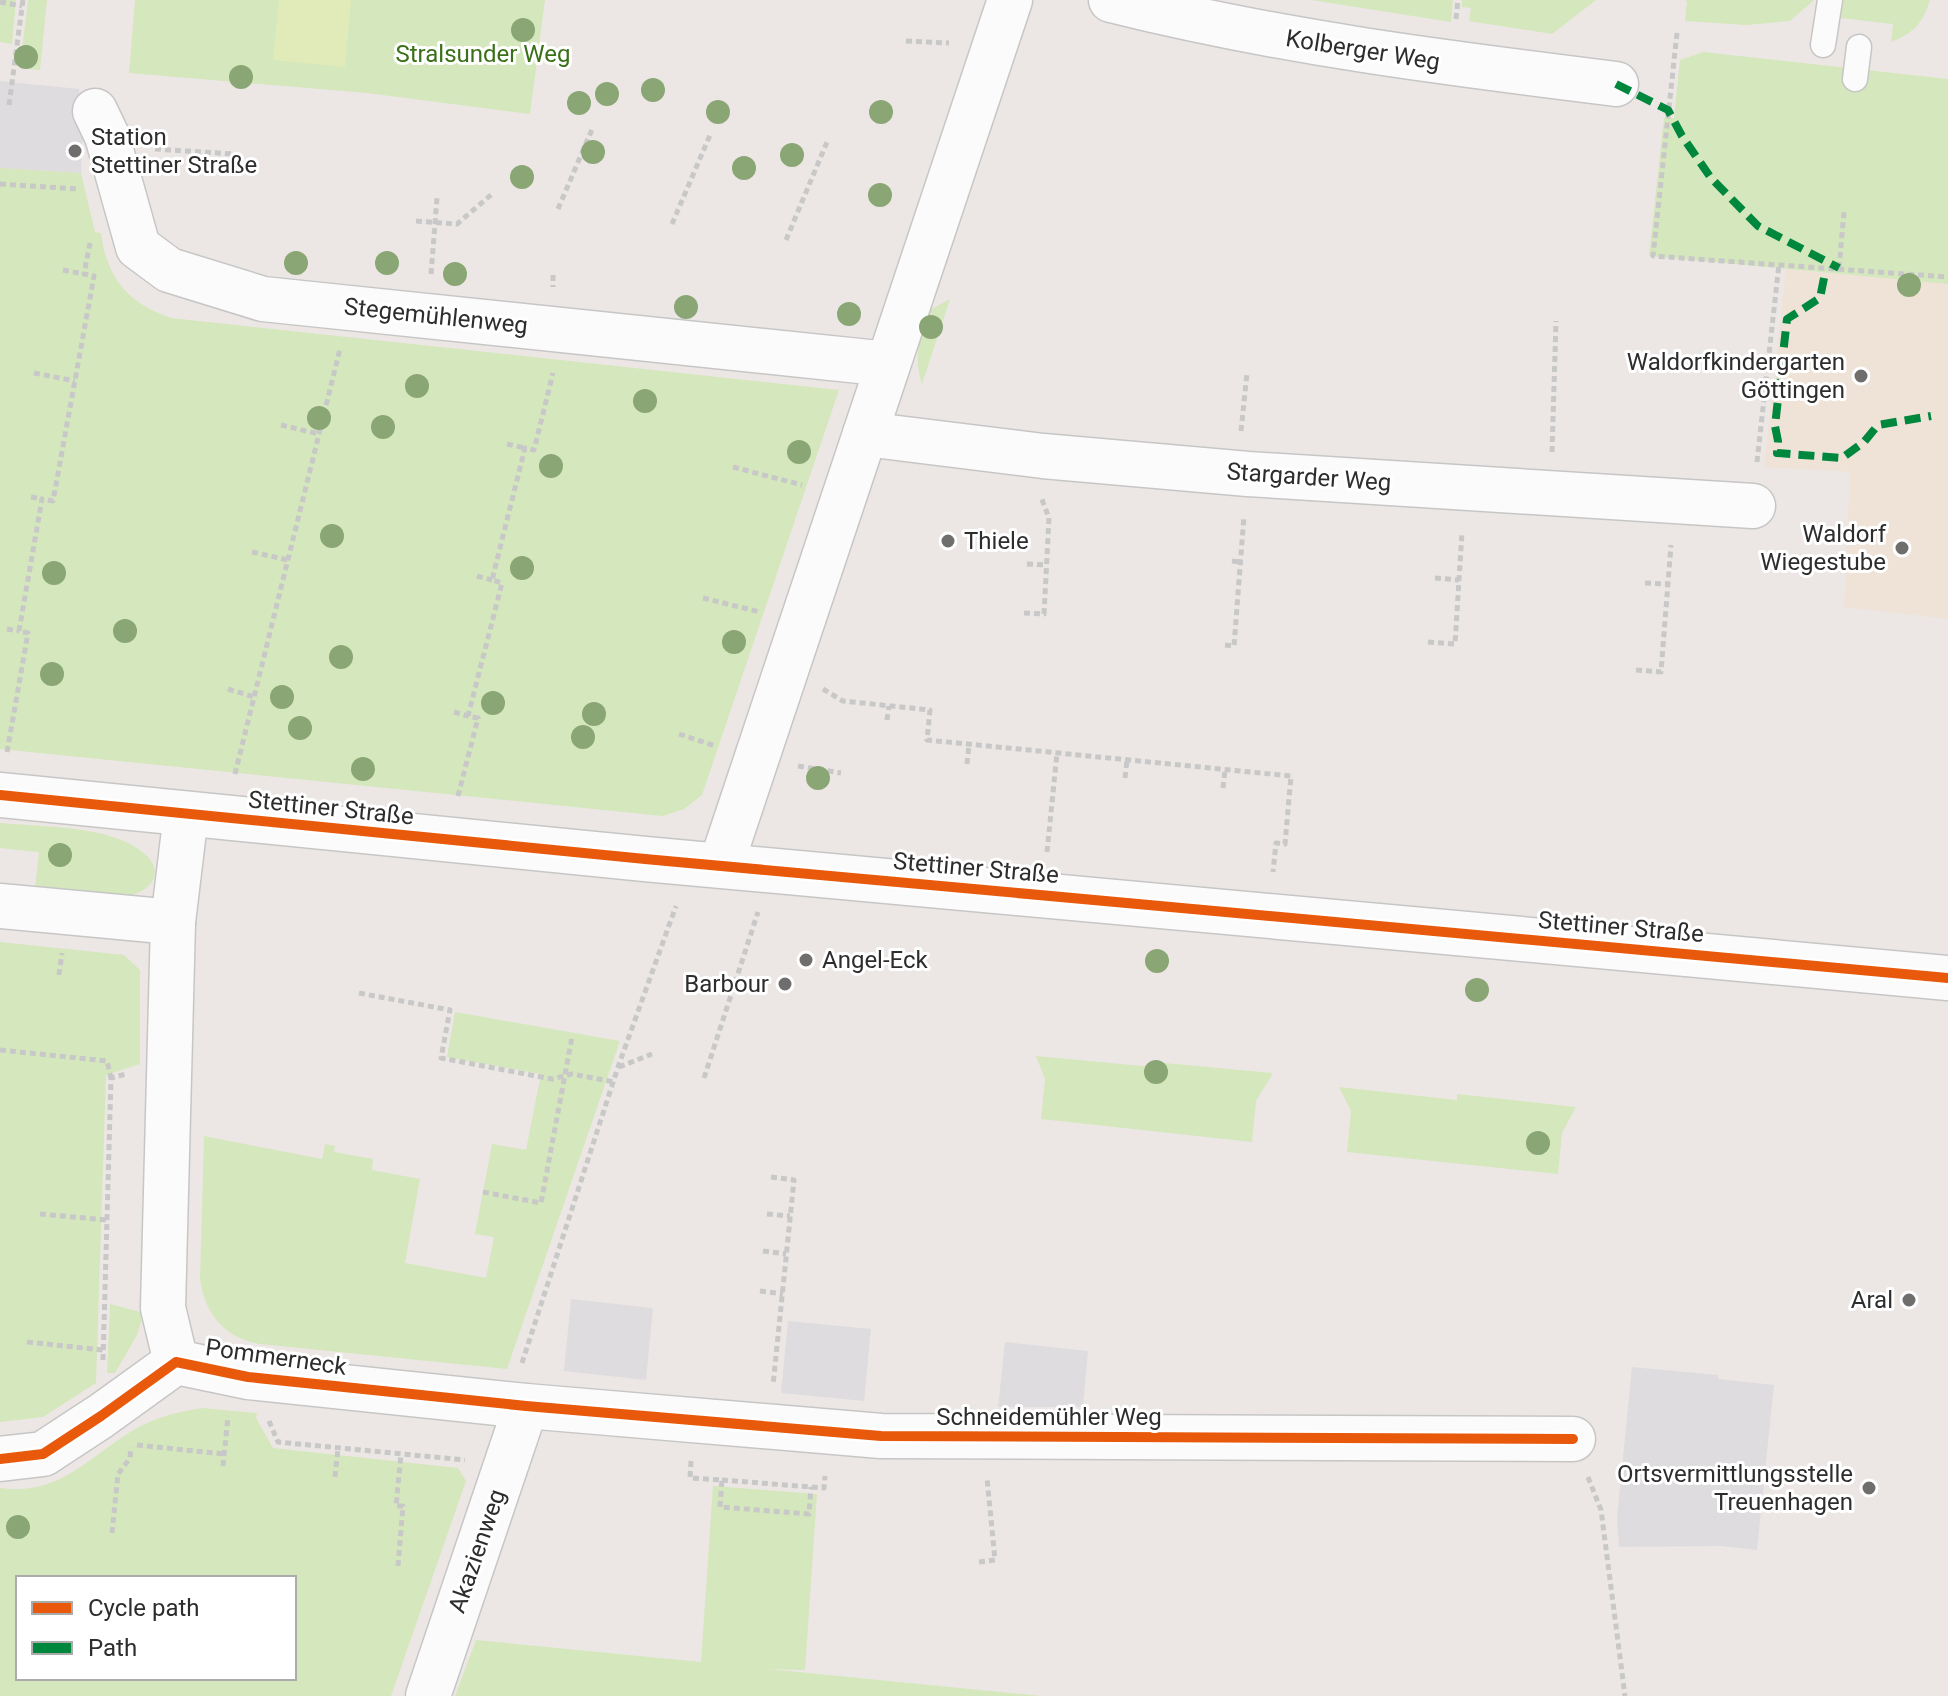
<svg xmlns="http://www.w3.org/2000/svg" width="1948" height="1696" viewBox="0 0 1948 1696" font-family="Roboto,sans-serif">
  <style>
    .industrial { fill: #dfdcdf }
    .education { fill: #efe3d8 }
    .green { fill: #d5e7bc; fill-rule: evenodd }
    .pitch { fill: #e1ebb9 }
    .lines { fill: none; stroke-linecap: round; stroke-linejoin: round }
    .lane-casing { stroke: #c7c6c6; stroke-width: 27 }
    .street-casing { stroke: #c7c6c6; stroke-width: 47 }
    .secondary-casing { stroke: #c7c6c6; stroke-width: 47 }
    .path { stroke: #c8c8c8; stroke-width: 5; stroke-dasharray: 6 4; stroke-linecap: butt }
    .lane { stroke: #fcfbfb; stroke-width: 24 }
    .street { stroke: #fcfbfb; stroke-width: 44 }
    .secondary { stroke: #fcfbfb; stroke-width: 44 }
    .quiet { stroke: #00873e; stroke-width: 8; stroke-dasharray: 16 8; stroke-linecap: butt }
    .cycleway-casing { stroke: #fff; stroke-width: 15 }
    .cycleway { stroke: #e8590c; stroke-width: 10 }
    .tree { fill: #8aa674 }
    .poi-dot { fill: #706e6d; stroke: #fff; stroke-width: 3 }
    .labels { text-anchor: middle; dominant-baseline: central; stroke-width: 6; stroke-linejoin: round; paint-order: stroke }
    .street-label { font-size: 24px; fill: #2d2d2d; stroke: #fff }
    .park-label { font-size: 24px; fill: #397018; stroke: #fff }
    .poi-label { font-size: 24px; fill: #2d2d2d; stroke: #fff; text-anchor: end }
  </style>
  <rect width="100%" height="100%" fill="#ece7e4"/>
  <!-- industrial -->
  <g class="industrial">
    <path d="M0 81 79 89 83 129 81 173 0 168Z"/>
    <path d="M571 1299 653 1308 646 1380 564 1371Z"/>
    <path d="M788 1321 871 1329 864 1401 781 1393Z"/>
    <path d="M1005 1342 1088 1351 1083 1407H998Z"/>
    <path d="M1632 1367 1718 1375V1379L1774 1385 1757 1550 1720 1546 1619 1547 1617 1518Z"/>
  </g>
  <!-- education -->
  <path class="education" d="M1786 269 1948 284V619L1844 607 1850 472 1764 467Z"/>
  <!-- green -->
  <g class="green">
    <path d="M0 0H16L12 44 0 42Z"/>
    <path d="M28 0H47L40 70 20 68Z"/>
    <path d="M135 0H545L530 114 367 93 129 73Z"/>
    <path d="M1311 0H1453L1451 22Z"/>
    <path d="M1462 0H1596L1552 34 1469 21 1471 8 1462 7Z"/>
    <path d="M1683 0H1814L1790 21 1746 25 1685 21 1687 1Z"/>
    <path d="M1842 0H1930C1923 23 1913 34 1891 42L1893 24 1840 18Z"/>
    <path d="M1703 52 1948 79V284L1649 256 1664 118H1674L1680 60Z"/>
    <path d="M0 168 81 173 95 232 101 233C107 279 128 303 171 318L839 390 702 795 684 809 663 816 0 749Z"/>
    <path d="M950 299 922 384C913 358 920 336 928 311Z"/>
    <path d="M0 823C41 827 115 825 146 855 167 875 147 894 125 896L35 888 39 852 0 848Z"/>
    <path d="M0 942 124 955 140 970V1064L106 1075 96 1383 43 1417 0 1422Z"/>
    <path d="M455 1012 620 1041 507 1369 260 1344C224 1338 205 1314 200 1279L204 1136 322 1159 325 1144 335 1146 334 1152 373 1159 372 1170 420 1179 405 1263 486 1278 494 1237 475 1234 492 1144 526 1150 541 1074 447 1057Z"/>
    <path d="M1036 1056 1153 1067 1154 1062 1273 1073 1256 1101 1252 1142 1041 1119 1045 1079Z"/>
    <path d="M1339 1087 1457 1100V1094L1576 1107 1562 1133 1558 1174 1347 1152 1351 1111Z"/>
    <path d="M110 1304 144 1313 137 1335 115 1373H107Z"/>
    <path d="M202 1408 257 1413 256 1418 273 1448 458 1468 466 1481 391 1696H0V1488C58 1495 82 1463 127 1434 150 1419 175 1412 202 1408ZM18 1578H294V1678H18Z"/>
    <path d="M713 1486 817 1494 805 1670 768 1669 1041 1696H455L476 1640 701 1662Z"/>
  </g>
  <!-- pitch -->
  <path class="pitch" d="M279 0H351L345 67 273 60Z"/>
  <g class="lines">
    <defs>
      <g id="lane">
        <path d="M1823 45 1830 0"/>
        <path d="M1855 79 1859 47"/>
      </g>
      <g id="street">
        <path d="M1111 0C1278 42 1446 63 1616 84"/>
        <path d="M95 111 107 136 138 247 169 270 263 299 888 364"/>
        <path d="M865 434 1043 456 1248 474 1753 506"/>
        <path d="M721 865 1010 0"/>
        <path d="M0 906 173 922"/>
        <path d="M176 1362 163 1308 173 922 186 814"/>
        <path d="M0 1459 43 1454 101 1416 176 1362 248 1377 526 1406 881 1436 1573 1439"/>
        <path d="M428 1696 526 1406"/>
      </g>
      <path id="secondary" d="M0 795 645 859 1948 978"/>
    </defs>
    <!-- lane casing -->
    <use href="#lane" class="lane-casing"/>
    <!-- street casing -->
    <use href="#street" class="street-casing"/>
    <!-- secondary casing -->
    <use href="#secondary" class="secondary-casing"/>
    <!-- path -->
    <g class="path">
      <path d="M0 2 22 6"/>
      <path d="M1456 19 1458 0"/>
      <path d="M1677 33 1653 256 1948 277"/>
      <path d="M906 41 949 43"/>
      <path d="M9 105 23 0"/>
      <path d="M155 149 234 154"/>
      <path d="M0 184 79 189"/>
      <path d="M558 209 593 127"/>
      <path d="M416 221 457 224 492 194"/>
      <path d="M672 224 710 135"/>
      <path d="M786 240 827 142"/>
      <path d="M1839 268 1844 212"/>
      <path d="M63 270 84 274"/>
      <path d="M431 274 437 198"/>
      <path d="M553 275V287"/>
      <path d="M34 373 75 381"/>
      <path d="M281 425 319 434"/>
      <path d="M1241 431 1247 373"/>
      <path d="M507 444 525 448"/>
      <path d="M1552 452 1556 321"/>
      <path d="M1757 462 1779 264"/>
      <path d="M733 467 802 485"/>
      <path d="M31 497 42 499"/>
      <path d="M252 552 288 560"/>
      <path d="M1232 561 1241 562"/>
      <path d="M1027 564 1046 565"/>
      <path d="M477 576 492 580"/>
      <path d="M1435 578 1459 580"/>
      <path d="M1645 583 1668 584"/>
      <path d="M703 598 760 612"/>
      <path d="M1024 613 1044 614 1049 518 1041 497"/>
      <path d="M7 629 19 631"/>
      <path d="M1428 642 1455 644 1462 532"/>
      <path d="M1225 645 1234 646 1244 516"/>
      <path d="M1636 670 1661 672 1671 545"/>
      <path d="M228 689 254 697"/>
      <path d="M823 689 843 701 930 710 927 740 1291 776 1285 844 1276 843 1273 872"/>
      <path d="M454 712 468 716"/>
      <path d="M887 720 889 706"/>
      <path d="M679 734 715 746"/>
      <path d="M7 752 28 633 19 631 42 499 53 501 94 276 84 274 90 243"/>
      <path d="M967 764 969 745"/>
      <path d="M798 766 841 773"/>
      <path d="M235 774 340 349"/>
      <path d="M1125 778 1127 760"/>
      <path d="M1223 788 1225 770"/>
      <path d="M458 796 478 718 468 716 502 583 492 580 525 448 534 450 553 373"/>
      <path d="M1047 852 1057 753"/>
      <path d="M59 975 62 953"/>
      <path d="M359 993 450 1010 441 1058 552 1079 572 1074 614 1082"/>
      <path d="M0 1050 107 1061 111 1078"/>
      <path d="M619 1067 652 1054"/>
      <path d="M704 1078 758 912"/>
      <path d="M771 1177 794 1180 773 1385"/>
      <path d="M483 1192 541 1203 572 1037"/>
      <path d="M40 1214 107 1220"/>
      <path d="M767 1214 790 1216"/>
      <path d="M763 1251 786 1254"/>
      <path d="M760 1291 783 1294"/>
      <path d="M27 1342 103 1350"/>
      <path d="M103 1360 111 1078 126 1074"/>
      <path d="M522 1363 618 1067 676 906"/>
      <path d="M269 1421 278 1442 465 1460"/>
      <path d="M137 1445 224 1454"/>
      <path d="M691 1461 690 1478 722 1480 720 1507 809 1514 811 1487"/>
      <path d="M223 1466 228 1416"/>
      <path d="M335 1477 338 1448"/>
      <path d="M1588 1477 1601 1510 1625 1696"/>
      <path d="M722 1480 824 1488 825 1476"/>
      <path d="M112 1533 118 1474 130 1458 131 1447"/>
      <path d="M979 1562 995 1560 987 1478"/>
      <path d="M398 1566 403 1506H396L401 1454"/>
    </g>
    <!-- lane -->
    <use href="#lane" class="lane"/>
    <!-- street -->
    <use href="#street" class="street"/>
    <!-- secondary -->
    <use href="#secondary" class="secondary"/>
    <!-- quiet -->
    <g class="quiet">
      <path d="M1616 84 1668 110 1682 136 1711 178 1758 226 1839 268"/>
      <path d="M1824 278 1820 298 1787 319 1775 426 1778 441 1777 453 1842 458 1864 442 1878 425 1931 416"/>
    </g>
    <defs>
      <g id="cycleway">
        <path d="M0 795 645 859 1948 978"/>
        <path d="M0 1459 43 1454 101 1416 176 1362 248 1377 526 1406 881 1436 1573 1439"/>
      </g>
    </defs>
    <!-- cycleway casing -->
    <use href="#cycleway" class="cycleway-casing"/>
    <!-- cycleway -->
    <use href="#cycleway" class="cycleway"/>
  </g>
  <!-- trees -->
  <g class="tree">
    <circle cx="523" cy="30" r="12"/>
    <circle cx="26" cy="57" r="12"/>
    <circle cx="241" cy="77" r="12"/>
    <circle cx="653" cy="90" r="12"/>
    <circle cx="607" cy="94" r="12"/>
    <circle cx="579" cy="103" r="12"/>
    <circle cx="718" cy="112" r="12"/>
    <circle cx="881" cy="112" r="12"/>
    <circle cx="593" cy="152" r="12"/>
    <circle cx="792" cy="155" r="12"/>
    <circle cx="744" cy="168" r="12"/>
    <circle cx="522" cy="177" r="12"/>
    <circle cx="880" cy="195" r="12"/>
    <circle cx="296" cy="263" r="12"/>
    <circle cx="387" cy="263" r="12"/>
    <circle cx="455" cy="274" r="12"/>
    <circle cx="1909" cy="285" r="12"/>
    <circle cx="686" cy="307" r="12"/>
    <circle cx="849" cy="314" r="12"/>
    <circle cx="931" cy="327" r="12"/>
    <circle cx="417" cy="386" r="12"/>
    <circle cx="645" cy="401" r="12"/>
    <circle cx="319" cy="418" r="12"/>
    <circle cx="383" cy="427" r="12"/>
    <circle cx="799" cy="452" r="12"/>
    <circle cx="551" cy="466" r="12"/>
    <circle cx="332" cy="536" r="12"/>
    <circle cx="522" cy="568" r="12"/>
    <circle cx="54" cy="573" r="12"/>
    <circle cx="125" cy="631" r="12"/>
    <circle cx="734" cy="642" r="12"/>
    <circle cx="341" cy="657" r="12"/>
    <circle cx="52" cy="674" r="12"/>
    <circle cx="282" cy="697" r="12"/>
    <circle cx="493" cy="703" r="12"/>
    <circle cx="594" cy="714" r="12"/>
    <circle cx="300" cy="728" r="12"/>
    <circle cx="583" cy="737" r="12"/>
    <circle cx="363" cy="769" r="12"/>
    <circle cx="818" cy="778" r="12"/>
    <circle cx="60" cy="855" r="12"/>
    <circle cx="1157" cy="961" r="12"/>
    <circle cx="1477" cy="990" r="12"/>
    <circle cx="1156" cy="1072" r="12"/>
    <circle cx="1538" cy="1143" r="12"/>
    <circle cx="18" cy="1527" r="12"/>
  </g>
  <!-- markers -->
  <g class="poi-dot">
    <circle cx="75" cy="151" r="8"/>
    <circle cx="1861" cy="376" r="8"/>
    <circle cx="948" cy="541" r="8"/>
    <circle cx="1902" cy="548" r="8"/>
    <circle cx="806" cy="960" r="8"/>
    <circle cx="785" cy="984" r="8"/>
    <circle cx="1909" cy="1300" r="8"/>
    <circle cx="1869" cy="1488" r="8"/>
  </g>
  <g class="labels">
    <!-- street labels -->
    <g class="street-label">
      <text transform="translate(1363 50) rotate(9)">Kolberger Weg</text>
      <text transform="translate(436 316) rotate(6)">Stegemühlenweg</text>
      <text transform="translate(1309 477) rotate(4)">Stargarder Weg</text>
      <text transform="translate(331 808) rotate(6)">Stettiner Straße</text>
      <text transform="translate(976 868) rotate(5)">Stettiner Straße</text>
      <text transform="translate(1621 927) rotate(5)">Stettiner Straße</text>
      <text transform="translate(276 1357) rotate(8)">Pommerneck</text>
      <text x="1049" y="1417">Schneidemühler Weg</text>
      <text transform="translate(477 1551) rotate(-71)">Akazienweg</text>
    </g>
    <!-- park labels -->
    <g class="park-label">
      <text x="483" y="54">Stralsunder Weg</text>
    </g>
    <!-- poi labels -->
    <g class="poi-label">
      <text x="91" y="137" text-anchor="start">Station<tspan x="91" dy="28">Stettiner Straße</tspan></text>
      <text x="1845" y="362">Waldorfkindergarten<tspan x="1845" dy="28">Göttingen</tspan></text>
      <text x="1886" y="534">Waldorf<tspan x="1886" dy="28">Wiegestube</tspan></text>
      <text x="964" y="541" text-anchor="start">Thiele</text>
      <text x="822" y="960" text-anchor="start">Angel-Eck</text>
      <text x="769" y="984">Barbour</text>
      <text x="1893" y="1300">Aral</text>
      <text x="1853" y="1474">Ortsvermittlungsstelle<tspan x="1853" dy="28">Treuenhagen</tspan></text>
    </g>
  </g>
  <!-- legend -->
  <rect x="16" y="1576" width="280" height="104" fill="#ffffff" stroke="#ababab" stroke-width="2"/>
  <rect x="32" y="1602" width="40" height="12" fill="#e8590c" stroke="#ababab" stroke-width="2"/>
  <text x="88" y="1616" font-size="24" fill="#2d2d2d">Cycle path</text>
  <rect x="32" y="1642" width="40" height="12" fill="#00873e" stroke="#ababab" stroke-width="2"/>
  <text x="88" y="1656" font-size="24" fill="#2d2d2d">Path</text>
</svg>
